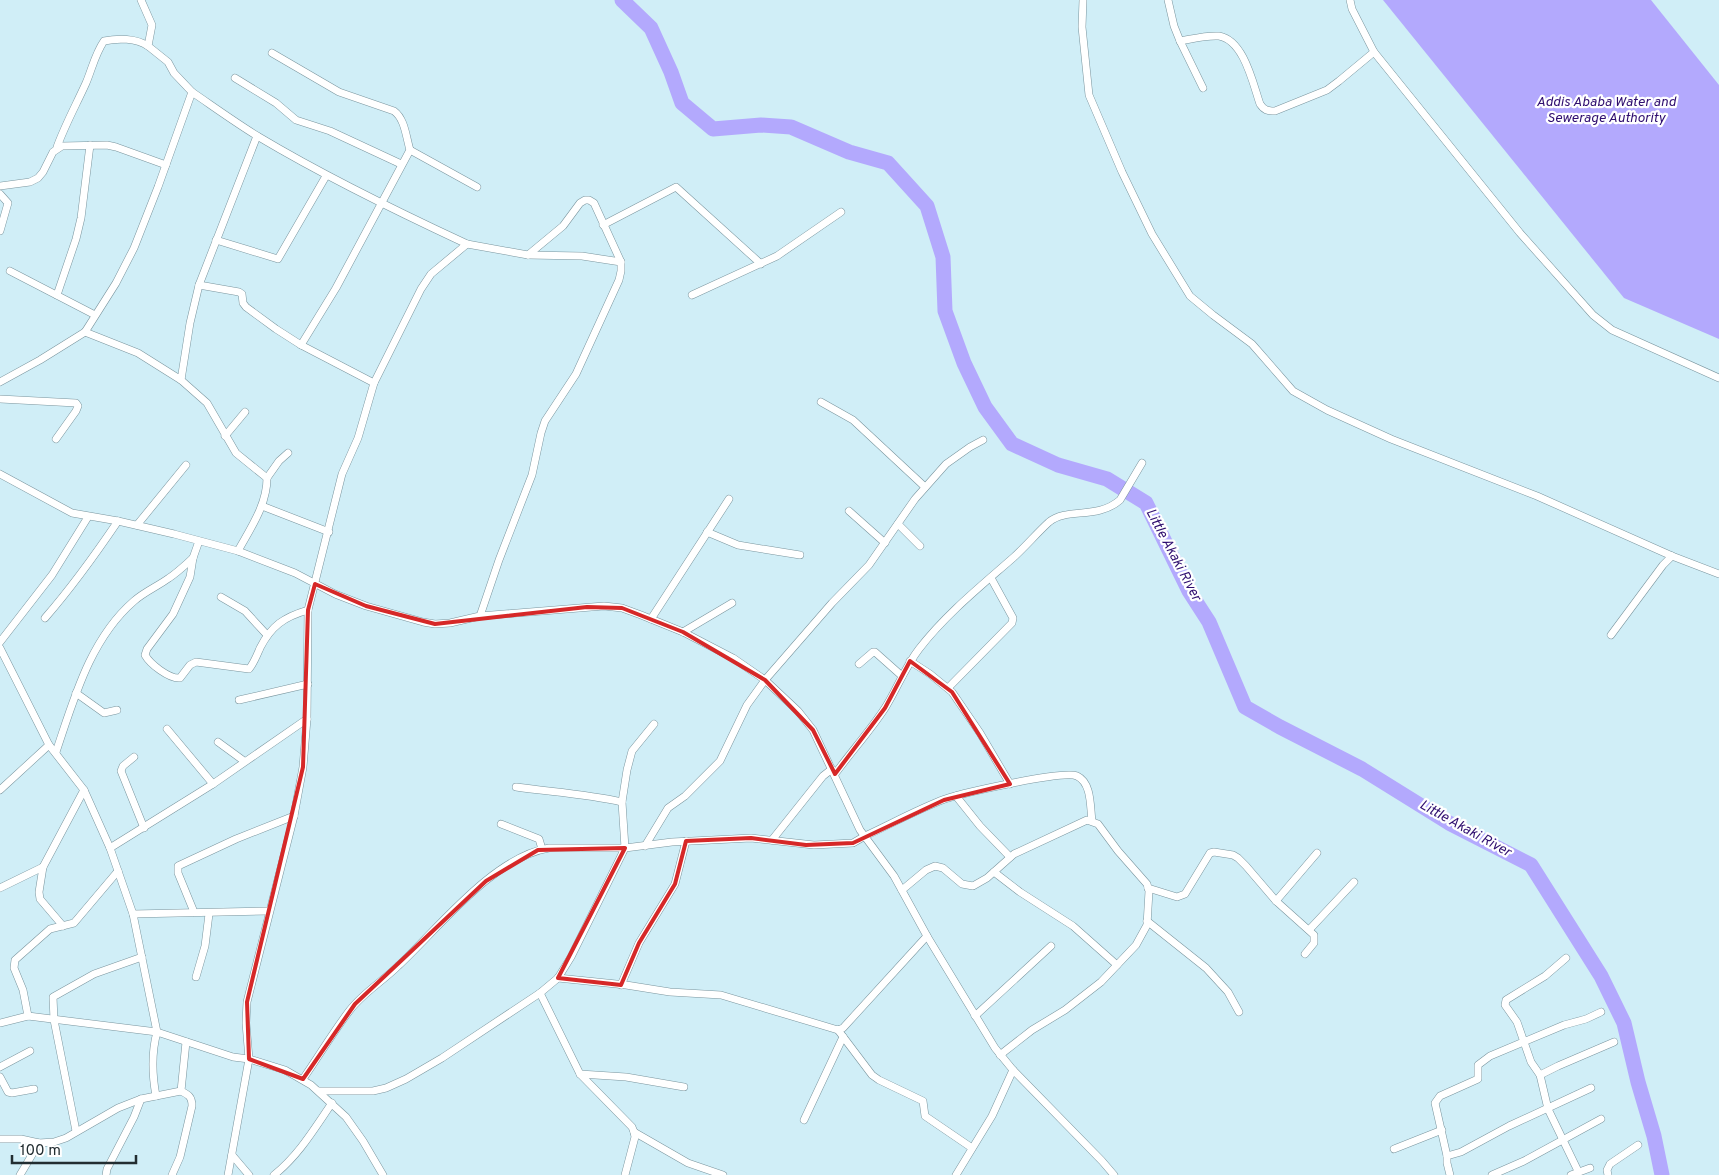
<svg xmlns="http://www.w3.org/2000/svg" width="1719" height="1175" viewBox="0 0 1719 1175" font-family="Overpass,sans-serif">
  <style>
    .water { fill: #b3a9fd }
    .lines { fill: none; stroke-linecap: round; stroke-linejoin: round }
    .river { stroke: #b3a9fd; stroke-width: 15 }
    .minor-casing { stroke: #7a959e; stroke-width: 8 }
    .minor { stroke: #fff; stroke-width: 7 }
    .marked { fill: none; stroke: #d62828; stroke-width: 4; stroke-linejoin: round }
    .labels { text-anchor: middle; dominant-baseline: central; stroke-width: 4.5; stroke-linejoin: round; paint-order: stroke }
    .water-label { font-size: 14px; font-style: italic; fill: #2f0e6f; stroke: #fff }
  </style>
  <rect width="100%" height="100%" fill="#d0eef7"/>
  <!-- water -->
  <path class="water" d="M1383 0H1651L1719 85V339L1624 298Z"/>
  <g class="lines">
    <!-- river -->
    <path class="river" d="M622 0 651 28 671 72 682 103 713 129 761 125 791 127 849 152 888 163 927 206 943 257 945 311 964 363 985 407 1012 444 1058 465 1107 479 1146 503 1189 591 1209 622 1245 707 1280 727 1362 769 1449 823 1531 865 1601 976 1624 1023 1638 1082 1654 1136 1662 1175"/>
    <defs>
      <g id="minor">
        <path d="M141 0 152 25 148 46 168 62 174 73 192 92"/>
        <path d="M1083 0 1082 27 1089 95 1122 172 1152 234 1190 296 1213 315 1252 344 1293 391 1327 410 1391 439 1537 496 1672 556 1719 574"/>
        <path d="M1168 0 1174 26 1180 41 1203 88"/>
        <path d="M1350 0 1352 9 1374 52 1520 233 1593 315 1612 330 1719 378"/>
        <path d="M1180 41C1192 39 1206 35 1219 36 1244 40 1253 84 1260 104 1264 110 1267 111 1275 111L1327 90 1339 81 1374 52"/>
        <path d="M272 53 339 92 394 111C405 119 406 137 410 150"/>
        <path d="M235 78 276 103 296 120 330 131 401 164"/>
        <path d="M57 147C65 125 76 105 86 83 92 69 95 54 104 41 118 38 136 38 148 46"/>
        <path d="M0 186 30 182 38 178 43 172 53 152 62 146 107 145 116 147 166 165"/>
        <path d="M0 194 8 203 0 231"/>
        <path d="M603 225 676 187 761 264"/>
        <path d="M216 240 278 259 326 176"/>
        <path d="M467 244 528 255 582 256 621 262"/>
        <path d="M10 271 95 315"/>
        <path d="M199 285 239 292 242 294 243 303 246 307 276 329 301 345 374 383"/>
        <path d="M57 295 76 239 81 218 90 145"/>
        <path d="M692 295 777 256 841 212"/>
        <path d="M85 332 138 353 181 380 190 323 199 285 257 136"/>
        <path d="M301 345 336 288 410 150 477 187"/>
        <path d="M181 380 207 403 236 453 267 478C267 505 250 529 238 551"/>
        <path d="M0 382 40 360 85 332 116 283 134 248 158 187 192 92C214 107 236 123 259 137 326 177 396 211 467 244L431 274 421 289 374 383 358 438 342 474 308 610 307 719 303 767 294 816 247 1002 246 1023 249 1059 228 1175"/>
        <path d="M0 399 76 403 78 406 76 411 56 439"/>
        <path d="M821 402 853 420 925 487"/>
        <path d="M225 436 245 412"/>
        <path d="M0 474 72 513 118 521 174 534 238 551 295 573 335 594 366 606 423 622 435 624 450 623 480 616 604 606 622 608 641 615 683 632 733 658 765 680 798 711 813 730 860 830 894 876 927 936 995 1048 1013 1070 1102 1161 1114 1175"/>
        <path d="M267 478 279 461 288 453"/>
        <path d="M262 506 329 532"/>
        <path d="M849 511 885 543"/>
        <path d="M898 524 920 546"/>
        <path d="M137 525 186 465"/>
        <path d="M707 532 738 545 800 555"/>
        <path d="M199 541 193 558 190 577 173 614 147 649 145 655C150 664 169 679 180 678L190 665 196 662 249 669C254 663 257 655 260 648 271 626 284 617 308 610"/>
        <path d="M221 597 245 611 267 635"/>
        <path d="M480 616 499 560 532 475 541 433 545 421 576 374 619 280 621 271V262L594 203 589 200H585L580 203 563 226 528 255"/>
        <path d="M45 618C72 587 95 555 118 521"/>
        <path d="M651 619 729 499"/>
        <path d="M683 632 732 603"/>
        <path d="M1611 635 1663 565 1672 556"/>
        <path d="M0 642 52 575 88 517"/>
        <path d="M0 648 49 745 84 790 110 848 133 914 157 1032C151 1054 152 1074 156 1096"/>
        <path d="M910 661 930 674 952 692 980 733 1010 784"/>
        <path d="M859 664 873 652H875L902 676"/>
        <path d="M948 688 1012 623 1013 618 991 578"/>
        <path d="M76 693 104 713 117 710"/>
        <path d="M239 700 308 684"/>
        <path d="M167 729 213 784"/>
        <path d="M218 742 244 761"/>
        <path d="M56 752C74 699 90 639 134 601 144 592 158 586 169 578 178 572 185 565 193 558"/>
        <path d="M134 757 123 766 121 771 144 828"/>
        <path d="M835 774C851 752 870 731 885 708 897 689 905 667 919 649 946 614 981 586 1014 557 1026 546 1037 533 1049 522 1067 507 1097 520 1120 500L1142 463"/>
        <path d="M516 787C552 792 587 794 622 802"/>
        <path d="M0 790 49 745"/>
        <path d="M956 796 980 826 1010 857"/>
        <path d="M501 824 539 839 542 849"/>
        <path d="M772 840 823 776 832 769"/>
        <path d="M645 846 668 808 685 796 720 761 747 705 765 680 832 603 869 565 915 499 946 464 970 447 983 440"/>
        <path d="M110 848 213 784 307 719"/>
        <path d="M43 867 39 892 40 899 63 926"/>
        <path d="M994 872 1020 892 1073 926 1117 965"/>
        <path d="M0 888 43 867 84 790"/>
        <path d="M1148 888 1177 897 1185 894 1210 853 1214 852 1233 855 1238 858 1246 866 1276 901 1314 935V943L1305 954"/>
        <path d="M902 890 926 870 935 866 943 868 962 884 973 886 987 878 1014 854 1087 820 1098 824 1118 851 1147 884 1149 891 1147 925 1136 945 1101 982 1065 1010 1032 1030 1000 1055"/>
        <path d="M1276 901 1317 853"/>
        <path d="M194 912 178 873V866L236 839 294 816"/>
        <path d="M133 914 269 911"/>
        <path d="M1147 921 1206 968 1228 992 1239 1012"/>
        <path d="M1309 930 1354 882"/>
        <path d="M1566 958 1545 976 1506 1000 1505 1005 1517 1022 1531 1062 1540 1075 1548 1109 1578 1171"/>
        <path d="M196 977 205 946 209 914"/>
        <path d="M558 978 626 985 670 992 721 995 838 1030 843 1028 927 936"/>
        <path d="M621 985 639 943 675 884 686 841"/>
        <path d="M540 993 580 1074 632 1127 634 1132 688 1163 723 1175"/>
        <path d="M28 1016 23 990 14 968 15 960 50 929 74 923 118 871"/>
        <path d="M975 1016 1051 946"/>
        <path d="M0 1023 28 1016 157 1032 233 1057 249 1059 285 1070 311 1085 346 1117 363 1141 383 1175"/>
        <path d="M838 1030 872 1075 879 1080 923 1101 925 1116 972 1148"/>
        <path d="M0 1067 30 1051"/>
        <path d="M580 1074 626 1077 684 1087"/>
        <path d="M1540 1075 1558 1066 1614 1042"/>
        <path d="M0 1077 8 1092 12 1093 34 1089"/>
        <path d="M303 1079C319 1056 333 1032 350 1010 363 993 383 981 398 966 438 929 493 857 549 848H625L672 842 751 838 814 845 853 843 865 836C891 824 918 809 945 799 963 793 1064 770 1077 776 1092 783 1090 807 1092 821"/>
        <path d="M319 1091H373L386 1088 406 1079 442 1058 540 993 558 978 571 957 625 848 622 802 627 770 632 751 654 724"/>
        <path d="M804 1120 843 1037"/>
        <path d="M76 1131 54 1020 53 997 94 974 142 957"/>
        <path d="M0 1139H21L39 1143 54 1142 66 1138 118 1108 141 1099 181 1091"/>
        <path d="M1394 1149 1442 1130"/>
        <path d="M232 1155 249 1175"/>
        <path d="M1447 1156 1435 1103 1440 1096 1478 1079V1065L1490 1056 1564 1025 1586 1019 1601 1012"/>
        <path d="M20 1175 39 1143"/>
        <path d="M106 1175 107 1169 134 1117 141 1099"/>
        <path d="M172 1175 180 1157 192 1106C192 1097 189 1095 181 1091L186 1042"/>
        <path d="M274 1175C299 1155 314 1129 332 1103"/>
        <path d="M625 1175 635 1137 634 1132"/>
        <path d="M956 1175 992 1116 1013 1070"/>
        <path d="M1450 1175 1447 1163V1156L1461 1152 1509 1126 1591 1088"/>
        <path d="M1492 1175 1524 1161 1601 1119"/>
        <path d="M1571 1175 1590 1168"/>
        <path d="M1608 1175 1607 1170 1610 1164 1638 1145"/>
      </g>
    </defs>
    <!-- minor casing -->
    <use href="#minor" class="minor-casing"/>
    <!-- minor -->
    <use href="#minor" class="minor"/>
  </g>
  <!-- marked area -->
  <path class="marked" d="M315 584 366 606 435 624 587 607 622 608 683 632 765 680 813 730 835 774 885 708 910 661 952 692 1010 784 944 800 853 843 806 845 751 838 686 841 675 884 639 943 621 985 558 978 625 848 538 850 486 881 355 1004 303 1079 249 1059 247 1002 303 767 308 610Z"/>
  <g class="labels">
    <!-- water labels -->
    <g class="water-label">
      <text x="1606" y="102">Addis Ababa Water and<tspan x="1606" dy="16">Sewerage Authority</tspan></text>
      <text transform="translate(1173 555) rotate(62)">Little Akaki River</text>
      <text transform="translate(1465 829) rotate(29)">Little Akaki River</text>
    </g>
  </g>
  <!-- scale -->
  <path d="M12 1155v8h124v-8" fill="none" stroke="#222d31" stroke-width="2.5"/>
  <text x="20" y="1155" font-size="15" fill="#222d31" stroke="#ffffff" stroke-width="4" paint-order="stroke">100 m</text>
</svg>
